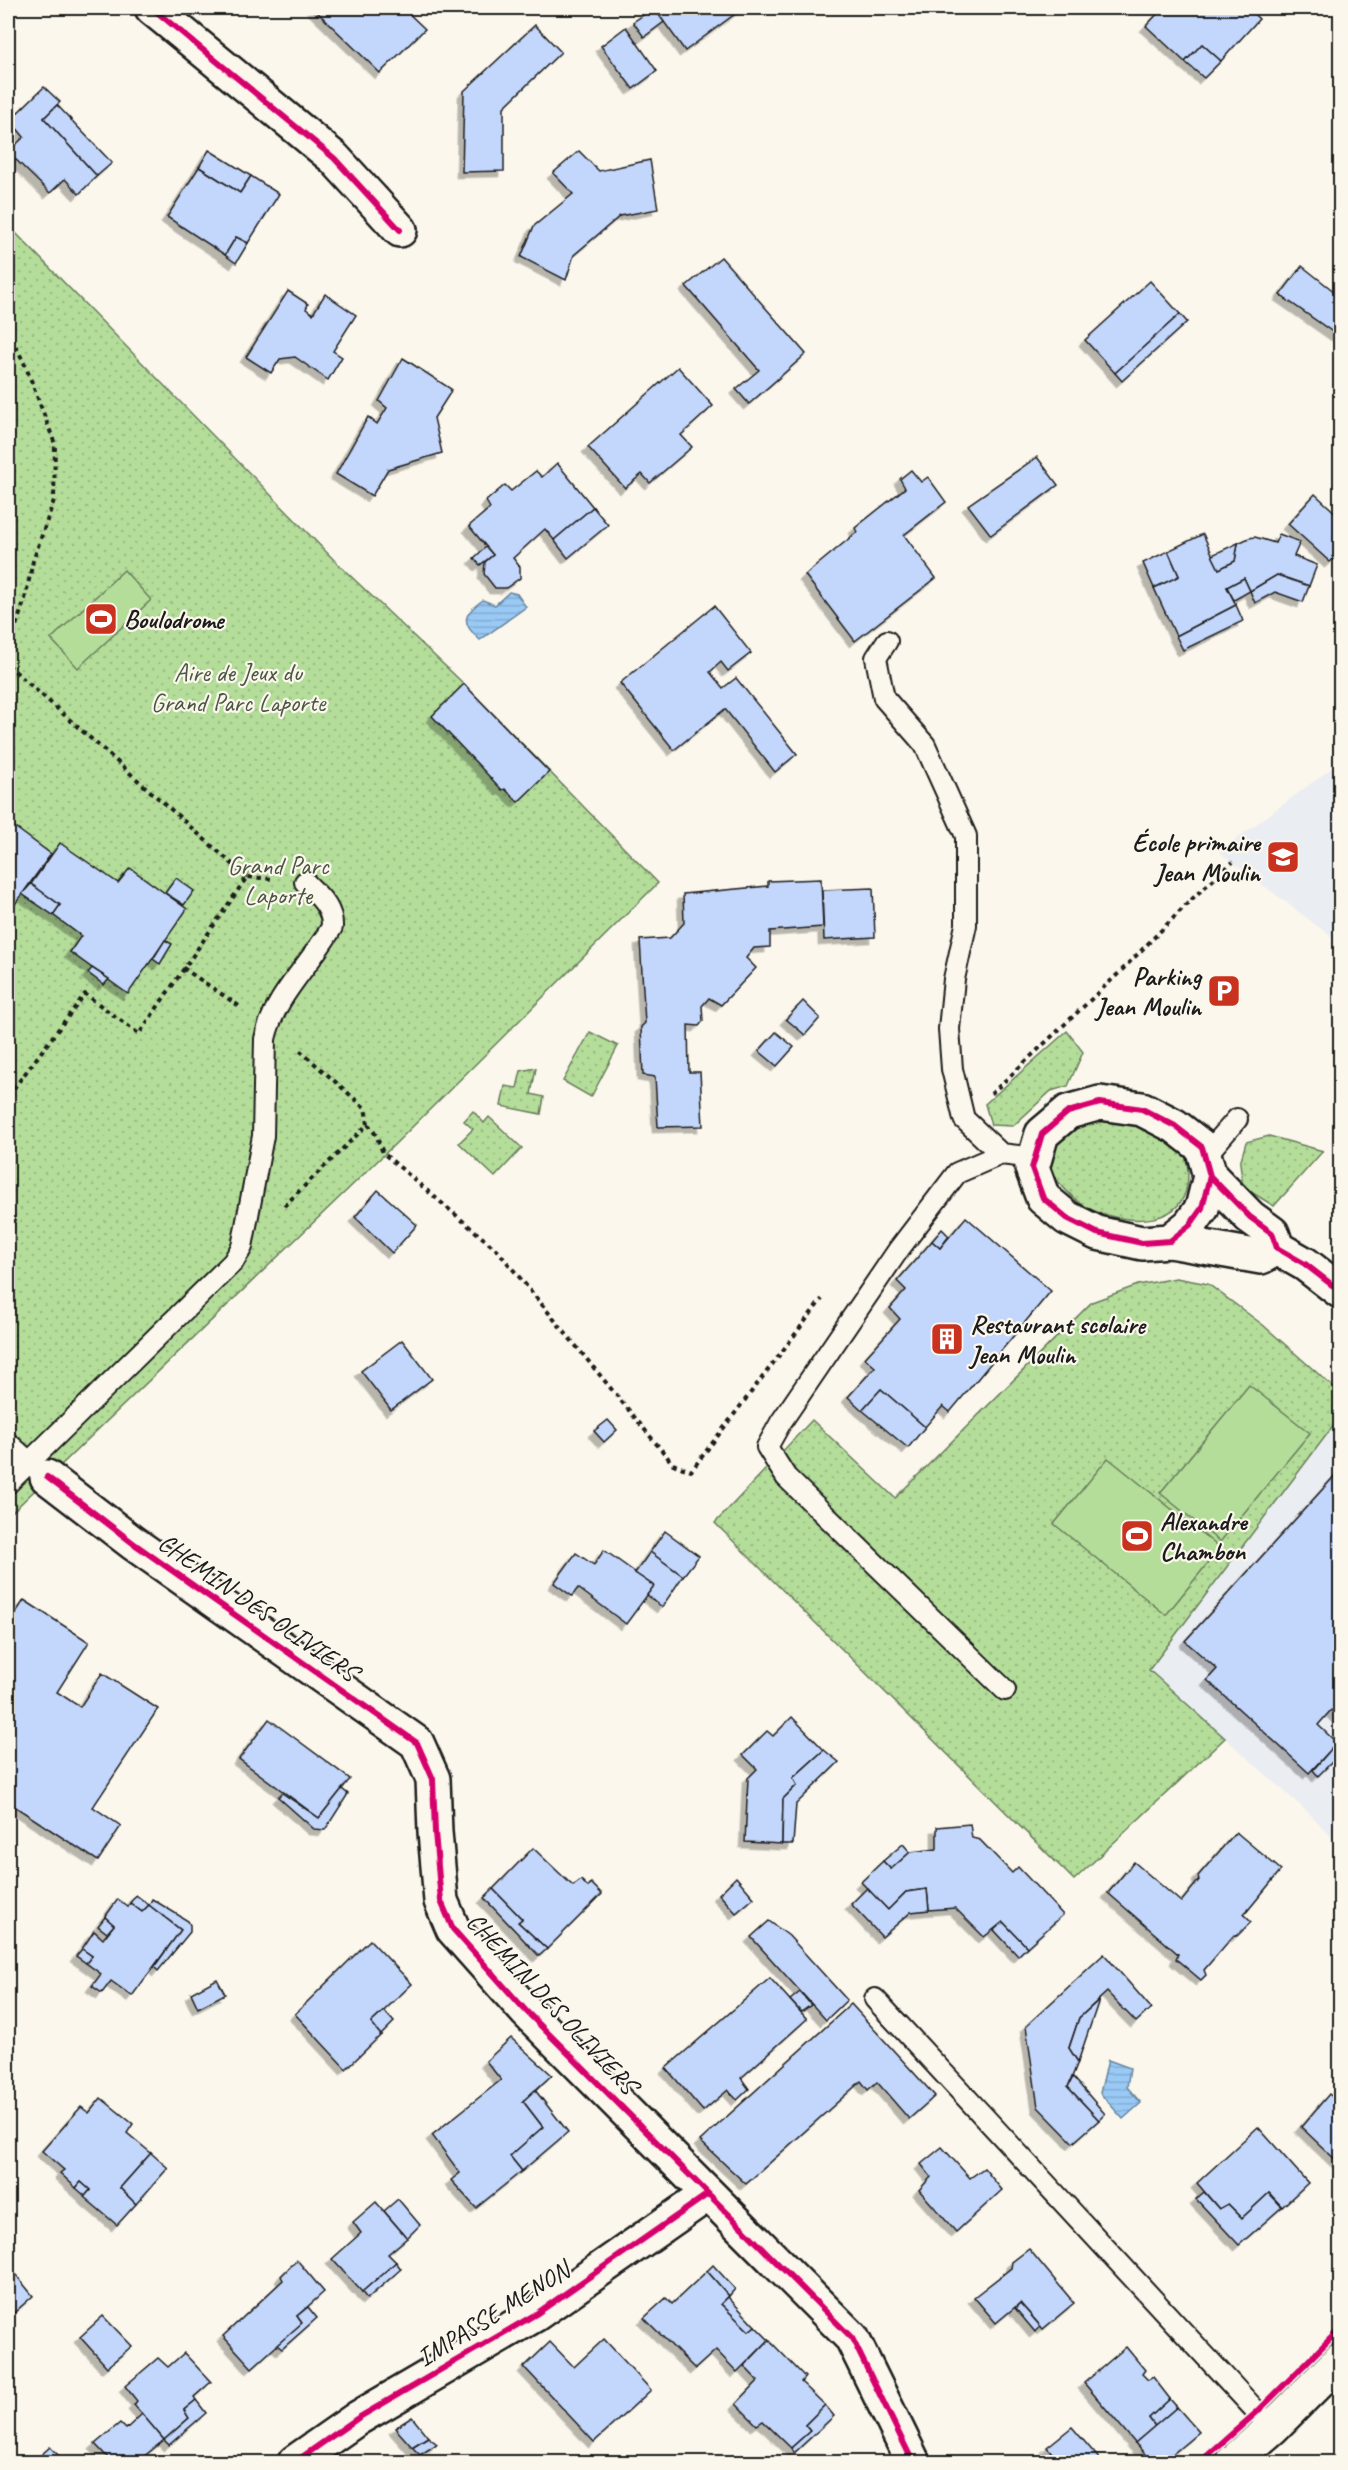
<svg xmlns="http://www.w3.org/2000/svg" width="1348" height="2470" viewBox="0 0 1348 2470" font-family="Caveat,sans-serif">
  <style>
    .built { fill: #eaedf1 }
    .grass { fill: url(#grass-dots); stroke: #687c5b; stroke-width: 1.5 }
    .garden { fill: #b4dd9a; stroke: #687c5b; stroke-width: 1.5 }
    .water { fill: url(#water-rules); stroke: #67849e; stroke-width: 1.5 }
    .building { fill: #c3d6fc; stroke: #1c1c1c; stroke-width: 1.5; filter: url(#shadow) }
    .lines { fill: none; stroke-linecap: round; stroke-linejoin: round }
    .lane-casing { stroke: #1c1c1c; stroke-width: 24 }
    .street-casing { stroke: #1c1c1c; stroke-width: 38 }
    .path { stroke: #1c1c1c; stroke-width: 4; stroke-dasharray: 4.5 4.5; stroke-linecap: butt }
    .lane { stroke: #fbf7ec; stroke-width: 20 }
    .street { stroke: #fbf7ec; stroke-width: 33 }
    .cycleway-casing { stroke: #fbf7ec; stroke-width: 10 }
    .cycleway { stroke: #d6006c; stroke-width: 6 }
    .labels { text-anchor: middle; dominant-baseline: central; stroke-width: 4.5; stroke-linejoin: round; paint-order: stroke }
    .poi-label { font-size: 26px; font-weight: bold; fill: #1c1c1c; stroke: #fbf7ec; text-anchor: start }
    .park-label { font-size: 26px; fill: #4a5642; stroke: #fbf7ec }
    .street-label { font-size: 26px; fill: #1c1c1c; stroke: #fbf7ec }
  </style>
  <defs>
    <pattern id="grass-dots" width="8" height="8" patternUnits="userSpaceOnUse" patternTransform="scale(1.5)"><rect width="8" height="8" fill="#b4dd9a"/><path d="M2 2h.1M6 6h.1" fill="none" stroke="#9abd84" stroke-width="1.8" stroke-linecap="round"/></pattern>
    <pattern id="water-rules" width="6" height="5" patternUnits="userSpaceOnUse" patternTransform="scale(1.5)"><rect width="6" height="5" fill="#99c9f5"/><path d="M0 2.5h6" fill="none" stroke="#83acd1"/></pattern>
    <filter id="shadow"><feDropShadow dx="-5.5" dy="5.5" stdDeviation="0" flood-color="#0004"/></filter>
  </defs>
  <rect width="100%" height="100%" fill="#fbf7ec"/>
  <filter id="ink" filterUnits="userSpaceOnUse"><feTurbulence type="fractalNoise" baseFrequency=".0167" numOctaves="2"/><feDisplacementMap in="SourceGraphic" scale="12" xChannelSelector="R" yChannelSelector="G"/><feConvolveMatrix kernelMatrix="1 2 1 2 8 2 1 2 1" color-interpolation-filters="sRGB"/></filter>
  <g filter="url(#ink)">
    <!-- built -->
    <g class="built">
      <path d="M1340 762V943L1219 852Z"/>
      <path d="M1340 1417V1846L1313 1817 1149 1670Z"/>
    </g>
    <!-- grass -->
    <g class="grass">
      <path d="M8 225 337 563 464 684 658 883 394 1145 8 1516Z"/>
      <path d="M1067 1031 1083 1052 1068 1086 1051 1091 1013 1126 991 1125 985 1104Z"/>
      <path d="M590 1032 618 1046 591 1097 563 1081Z"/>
      <path d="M536 1068 531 1094 544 1097 541 1114 501 1106 505 1086 517 1088 521 1071Z"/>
      <path d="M473 1111 484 1123 489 1117 522 1148 495 1177 459 1143 473 1129 464 1121Z"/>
      <path d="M1128 1115C1141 1123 1169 1136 1179 1146 1187 1154 1188 1166 1188 1176 1187 1228 1128 1225 1092 1210 1075 1203 1060 1184 1049 1170L1050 1146 1083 1121Z"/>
      <path d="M1269 1136 1323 1151 1274 1206 1243 1187 1240 1163 1246 1142Z"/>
      <path d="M1176 1278 1208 1284 1263 1325 1340 1393V1417L1149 1670 1225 1738 1074 1880 715 1523 812 1420 895 1498 1092 1302 1138 1285Z"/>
    </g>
    <!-- garden -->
    <g class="garden">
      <path d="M124 570 151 600 78 668 51 639Z"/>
      <path d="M1249 1385 1310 1433 1220 1542 1160 1493Z"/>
      <path d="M1108 1458 1220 1548 1166 1615 1054 1524Z"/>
    </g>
    <!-- water -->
    <g class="water">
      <path d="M509 592 517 594 526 607 480 640C460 623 463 614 483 600L495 605Z"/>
      <path d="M1108 2060 1130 2068 1127 2087 1141 2103 1123 2119 1100 2093Z"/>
    </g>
    <!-- building -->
    <g class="building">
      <path d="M313 8H403L425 29 380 73Z"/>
      <path d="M654 8H743L685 51Z"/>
      <path d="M654 8 664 22 644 37 633 22Z"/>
      <path d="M1163 8H1248L1259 19 1221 61 1202 44 1185 62 1146 26Z"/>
      <path d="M535 25 561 52 504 107V171L462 172 464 91Z"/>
      <path d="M626 27 657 71 633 89 601 46Z"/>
      <path d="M1202 44 1221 61 1204 78 1185 62Z"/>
      <path d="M44 87 60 102 44 118 97 176 79 194 65 179 50 193 8 152 24 137 10 120Z"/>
      <path d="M57 105 112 163 97 176 44 118Z"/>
      <path d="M209 150 251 176 240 193 199 167Z"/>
      <path d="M579 151 599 171 650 160 658 209 620 216 574 255 566 280 521 257 534 226 573 194 553 173Z"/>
      <path d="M199 167 240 193 251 176 279 194 248 243 236 237 225 255 167 217Z"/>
      <path d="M236 237 248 243 236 263 225 255Z"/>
      <path d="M721 257 806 354 749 404 736 389 759 370 686 286Z"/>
      <path d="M1302 266 1340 296V331L1337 335 1280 295Z"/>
      <path d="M1150 281 1180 314 1115 373 1085 340Z"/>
      <path d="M288 291 308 304 306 309 313 314 325 294 356 315 333 351 342 357 328 380 295 357 280 359 271 373 246 357Z"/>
      <path d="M1180 314 1187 322 1122 381 1115 373Z"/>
      <path d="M403 358 451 389 450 393 434 418 442 453 388 469 372 496 336 474 368 417 377 424 387 408 379 401Z"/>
      <path d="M678 367 713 406 681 435 692 447 650 483 642 474 625 488 588 447Z"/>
      <path d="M1037 457 1058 485 991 535 968 505Z"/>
      <path d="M557 463 593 507 554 540 545 529 513 558 520 567V578L506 588H495L484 574 485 562 493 555 469 526 490 508 486 501 505 485 511 491 536 471 542 477Z"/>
      <path d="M911 470 921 482 928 477 946 502 904 535 936 578 855 641 805 575 857 532 855 528 905 488 900 479Z"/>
      <path d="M1315 494 1340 517V553L1330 562 1288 524Z"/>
      <path d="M593 507 608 525 568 558 554 540Z"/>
      <path d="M1203 534 1219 569 1235 561 1238 543 1249 538 1255 537 1275 543 1279 534 1300 542 1294 556 1317 565 1309 586 1277 575 1250 591 1244 578 1227 587 1236 605 1176 636 1154 588 1179 576 1168 551Z"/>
      <path d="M1238 543 1235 561 1219 569 1212 555Z"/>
      <path d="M486 547 493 555 480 565 474 558Z"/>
      <path d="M1168 551 1179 576 1154 588 1143 563Z"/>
      <path d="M1277 575 1309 586 1303 602 1275 592 1255 603 1250 591Z"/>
      <path d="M1244 578 1250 591 1234 600 1227 587Z"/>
      <path d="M1236 605 1243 621 1183 650 1176 636Z"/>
      <path d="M714 606 751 653 728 671 721 662 710 672 723 688 736 678 797 754 775 772 725 709 674 750 620 683Z"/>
      <path d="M464 684 549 772 518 802 505 789 502 790 432 716Z"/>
      <path d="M8 822 51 854 8 914Z"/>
      <path d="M60 843 118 883 130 868 187 909 128 994 70 952 81 936 53 915 60 905 31 884Z"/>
      <path d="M176 878 194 891 184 905 165 893Z"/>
      <path d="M821 879 823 927 770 931V947L754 948 746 958 756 968 721 1005 709 998 702 1006 703 1021 699 1026 688 1025 689 1072H700L703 1126 658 1127 655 1077 643 1075 641 1027 645 1023 640 940 670 938 684 923 683 894 768 886V881Z"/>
      <path d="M31 884 60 905 53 915 22 894Z"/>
      <path d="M873 888 875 937 824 940 822 890Z"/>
      <path d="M165 940 172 944 160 964 153 959Z"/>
      <path d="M92 968 109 979 104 985 88 973Z"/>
      <path d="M803 1001 820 1018 805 1035 786 1019Z"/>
      <path d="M776 1032 794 1047 777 1066 759 1051Z"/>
      <path d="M378 1190 417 1225 392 1253 355 1217Z"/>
      <path d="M966 1217 1051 1291 950 1412 943 1406 925 1427 881 1389 862 1410 848 1397 875 1367 865 1358 900 1319 890 1308 906 1290 897 1281 932 1241 940 1248Z"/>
      <path d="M942 1229 949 1236 940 1248 932 1241Z"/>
      <path d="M402 1340 432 1379 391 1410 361 1371Z"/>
      <path d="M881 1389 925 1427 908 1448 862 1410Z"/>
      <path d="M608 1420 617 1430 604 1442 594 1431Z"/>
      <path d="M1340 1470V1719L1331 1710 1318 1725 1337 1743 1309 1773 1207 1680 1217 1669 1185 1641Z"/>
      <path d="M665 1531 699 1556 683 1576 650 1552Z"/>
      <path d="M604 1550 654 1586 626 1624 578 1588 572 1596 554 1583 576 1553 594 1565Z"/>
      <path d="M650 1552 683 1576 662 1607 647 1595 654 1586 635 1573Z"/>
      <path d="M24 1600 89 1642 57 1692 80 1707 102 1673 158 1709 93 1807 121 1826 98 1861 8 1802V1677L11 1671 8 1669V1625Z"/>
      <path d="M792 1717 824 1750 793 1778 797 1785 783 1799 782 1844 745 1842 748 1778 757 1769 743 1755 767 1731 773 1736Z"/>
      <path d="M269 1719 350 1779 319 1818 239 1759Z"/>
      <path d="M1333 1747 1340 1754 1318 1776 1313 1770Z"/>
      <path d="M824 1750 839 1762 796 1804 793 1844H782L783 1799 797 1785 793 1778Z"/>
      <path d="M342 1789 348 1794 325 1830 314 1829 278 1797 282 1793 319 1818Z"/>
      <path d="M970 1824 972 1838 980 1840 1012 1873 1018 1867 1063 1915 1027 1947 1003 1922 984 1937 955 1908 929 1910 927 1889 906 1892 888 1910 861 1882 883 1861 891 1869 910 1852 937 1849V1827Z"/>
      <path d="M1236 1832 1281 1870 1244 1915 1251 1922 1237 1936 1234 1935 1204 1970 1206 1975 1201 1980 1176 1959 1178 1954 1108 1893 1134 1862 1181 1902 1199 1880 1198 1876Z"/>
      <path d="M903 1844 910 1852 891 1869 883 1861Z"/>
      <path d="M533 1848 573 1886 581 1880 588 1887 591 1883 602 1894 547 1949 518 1922 522 1919 493 1889Z"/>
      <path d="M736 1877 754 1898 736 1913 719 1894Z"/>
      <path d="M867 1888 888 1910 906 1892 927 1889 929 1910 911 1912 882 1937 851 1904Z"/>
      <path d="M493 1889 522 1919 518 1922 547 1949 539 1956 484 1898Z"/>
      <path d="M136 1895 149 1905 142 1912 130 1903Z"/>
      <path d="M118 1899 128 1907 130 1903 142 1912 149 1905 181 1930 132 1996 111 1981 102 1993 92 1986 101 1974 86 1963 92 1956 82 1949 94 1931 103 1939 114 1925 105 1917Z"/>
      <path d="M152 1899 188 1921 190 1925V1932L158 1971 154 1967 181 1930 149 1905Z"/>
      <path d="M105 1917 114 1925 107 1933 98 1926Z"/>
      <path d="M769 1921 789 1936 847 2000 826 2020 751 1937Z"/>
      <path d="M1003 1922 1027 1947 1018 1956 994 1930Z"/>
      <path d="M370 1940 412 1984 371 2023 381 2035 346 2069 295 2014Z"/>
      <path d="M82 1949 92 1956 86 1963 76 1956Z"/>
      <path d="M1104 1954 1151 2008 1136 2022 1107 1992 1079 2018 1069 2048 1078 2062 1068 2087 1099 2120 1073 2143 1038 2107 1026 2026Z"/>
      <path d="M770 1978 807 2019 741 2078 749 2089 737 2100 728 2090 703 2111 666 2068Z"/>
      <path d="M217 1979 225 1994 198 2008 191 1993Z"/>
      <path d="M800 1992 811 2005 801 2012 790 2000Z"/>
      <path d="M1099 2000 1078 2062 1069 2048 1079 2018Z"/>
      <path d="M851 2004 935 2096 909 2119 877 2082 868 2090 861 2081 746 2184 700 2141Z"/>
      <path d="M384 2011 394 2022 381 2035 371 2023Z"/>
      <path d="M511 2038 552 2075 523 2101 543 2127 510 2156 522 2171 476 2208 451 2180 460 2173 432 2135 501 2080 486 2061Z"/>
      <path d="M1073 2077 1105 2114 1099 2120 1068 2087Z"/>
      <path d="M535 2090 568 2132 522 2171 510 2156 543 2127 523 2101Z"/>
      <path d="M1329 2094 1340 2103V2164L1301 2127Z"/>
      <path d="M101 2098 133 2124 127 2133 151 2153 120 2188 136 2204 117 2225 84 2197 90 2190 81 2182 76 2188 60 2173 64 2170 42 2151 81 2107 89 2113Z"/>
      <path d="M1258 2127 1308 2183 1282 2207 1269 2193 1242 2218 1228 2204 1219 2209 1197 2183Z"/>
      <path d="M942 2147 970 2178 984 2168 1002 2190 956 2232 919 2190 931 2177 921 2164Z"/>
      <path d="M151 2153 168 2168 136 2204 120 2188Z"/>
      <path d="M81 2182 90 2190 85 2196 76 2188Z"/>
      <path d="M1204 2192 1219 2209 1228 2204 1242 2218 1269 2193 1282 2207 1239 2245 1196 2199Z"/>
      <path d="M398 2199 420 2225 407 2238 384 2211Z"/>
      <path d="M376 2202 407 2238 388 2254 396 2262 362 2292 332 2259 361 2233 353 2222Z"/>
      <path d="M1029 2249 1074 2303 1043 2329 1020 2303 996 2323 974 2297 1011 2268 1012 2262Z"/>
      <path d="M297 2260 324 2292 297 2316 302 2323 252 2368 223 2336 283 2280 281 2276Z"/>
      <path d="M396 2262 401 2269 367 2299 362 2292Z"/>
      <path d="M8 2265 33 2296 8 2318Z"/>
      <path d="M713 2265 735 2289 729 2296 707 2271Z"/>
      <path d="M707 2271 729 2296 721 2304 749 2331 755 2326 769 2340 737 2372 716 2350 695 2369 644 2318 666 2298 672 2304Z"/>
      <path d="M728 2297 755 2326 749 2331 721 2304Z"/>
      <path d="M1020 2303 1041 2327 1035 2332 1015 2308Z"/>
      <path d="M308 2307 317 2318 282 2349 277 2345 302 2323 297 2316Z"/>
      <path d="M103 2316 132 2346 107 2367 80 2337Z"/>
      <path d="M604 2339 651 2390 594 2442 524 2367 550 2342 574 2367Z"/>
      <path d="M769 2340 805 2377 801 2382 825 2405 805 2425 810 2431 791 2448 763 2421 757 2425 736 2404 758 2381 744 2366Z"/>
      <path d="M1126 2347 1145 2370 1142 2374 1148 2380 1153 2377 1170 2399 1149 2418 1155 2426 1135 2443 1084 2383Z"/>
      <path d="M184 2353 211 2382 194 2397 196 2400 184 2410 189 2418 164 2440 134 2405 137 2401 125 2386 158 2358 168 2367Z"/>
      <path d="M1170 2399 1177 2407 1155 2426 1149 2418Z"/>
      <path d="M196 2400 206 2413 169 2445 164 2440 189 2418 184 2410Z"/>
      <path d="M825 2405 834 2416 794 2453 791 2448 810 2431 805 2425Z"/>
      <path d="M1177 2407 1199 2432 1163 2462H1152L1135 2443Z"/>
      <path d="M142 2414 164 2440 137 2462H112L95 2444 120 2423 126 2429Z"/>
      <path d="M412 2417 428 2437 412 2447 395 2428Z"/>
      <path d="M1072 2427 1102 2462H1051L1056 2458 1047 2447Z"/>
      <path d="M428 2437 437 2444 420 2455 412 2447Z"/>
      <path d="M50 2447 65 2462H33L41 2455Z"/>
    </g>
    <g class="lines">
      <defs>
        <g id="lane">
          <path d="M887 641 876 658 884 698 925 745 966 836V925L954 979 949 1029 952 1069 964 1119 1001 1154 1035 1158"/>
          <path d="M1001 1154 957 1173 899 1249 781 1422 767 1447 786 1477 1005 1690"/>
          <path d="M1205 1156 1237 1119"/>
          <path d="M8 1443 39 1471"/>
          <path d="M8 1483 233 1262 242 1247 263 1136 265 1039C274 996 311 964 332 927 333 907 318 896 305 882"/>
          <path d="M875 1999 1272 2428"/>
        </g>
        <g id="street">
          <path d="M152 8 334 158 400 230"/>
          <path d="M1210 1176 1202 1208 1190 1225 1170 1241 1142 1243 1097 1233 1067 1218 1043 1198 1032 1168 1042 1134 1068 1112 1100 1103 1142 1109 1175 1126 1202 1147 1210 1176 1250 1217 1272 1233 1277 1248 1305 1264 1340 1291"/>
          <path d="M1170 1241 1261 1257 1277 1248"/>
          <path d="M47 1477 133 1543 417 1743 433 1779 435 1832 441 1901 453 1929 526 2011 852 2338 913 2462"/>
          <path d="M295 2462 358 2418 536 2314 708 2194"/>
          <path d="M1233 2462 1272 2428 1340 2360"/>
        </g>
      </defs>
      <!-- lane casing -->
      <use href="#lane" class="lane-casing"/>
      <!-- street casing -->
      <use href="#street" class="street-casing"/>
      <!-- path -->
      <g class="path">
        <path d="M8 330 26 367 55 444 54 500 33 561 25 599 8 650"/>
        <path d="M8 665 247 877"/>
        <path d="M183 968 242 1008"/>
        <path d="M991 1094 1119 973 1196 895 1233 862"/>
        <path d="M8 1096 85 994 139 1034 247 877 274 879"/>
        <path d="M368 1124 376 1135 383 1153 497 1250 673 1464 691 1471 822 1299"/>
        <path d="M284 1206 368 1124 365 1108 297 1048"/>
      </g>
      <!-- lane -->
      <use href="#lane" class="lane"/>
      <!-- street -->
      <use href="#street" class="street"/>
      <defs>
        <g id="cycleway">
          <path d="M152 8 334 158 400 230"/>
          <path d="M1210 1176 1202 1208 1190 1225 1170 1241 1142 1243 1097 1233 1067 1218 1043 1198 1032 1168 1042 1134 1068 1112 1100 1103 1142 1109 1175 1126 1202 1147 1210 1176 1250 1217 1272 1233 1277 1248 1305 1264 1340 1291"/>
          <path d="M47 1477 133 1543 417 1743 433 1779 435 1832 441 1901 453 1929 526 2011 852 2338 913 2462"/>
          <path d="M295 2462 358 2418 536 2314 708 2194"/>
          <path d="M1200 2462 1257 2412 1340 2329"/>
        </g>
      </defs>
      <!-- cycleway casing -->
      <use href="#cycleway" class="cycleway-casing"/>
      <!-- cycleway -->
      <use href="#cycleway" class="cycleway"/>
    </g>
  </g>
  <!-- icons -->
  <defs>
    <symbol id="stadium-square" viewBox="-11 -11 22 22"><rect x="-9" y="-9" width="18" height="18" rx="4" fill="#c8321e" stroke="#fbf7ec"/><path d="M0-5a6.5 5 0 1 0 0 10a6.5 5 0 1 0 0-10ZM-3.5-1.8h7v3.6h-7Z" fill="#fff"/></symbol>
    <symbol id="school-square" viewBox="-11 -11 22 22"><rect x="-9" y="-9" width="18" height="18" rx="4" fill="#c8321e" stroke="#fbf7ec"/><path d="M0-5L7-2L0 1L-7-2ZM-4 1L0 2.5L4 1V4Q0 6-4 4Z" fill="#fff"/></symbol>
    <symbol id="parking-square" viewBox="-11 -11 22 22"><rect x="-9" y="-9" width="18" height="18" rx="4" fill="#c8321e" stroke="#fbf7ec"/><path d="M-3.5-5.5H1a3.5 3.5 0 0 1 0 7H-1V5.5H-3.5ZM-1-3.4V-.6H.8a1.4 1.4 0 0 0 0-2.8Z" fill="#fff"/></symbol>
    <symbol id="building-square" viewBox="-11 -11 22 22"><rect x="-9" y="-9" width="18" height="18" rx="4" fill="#c8321e" stroke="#fbf7ec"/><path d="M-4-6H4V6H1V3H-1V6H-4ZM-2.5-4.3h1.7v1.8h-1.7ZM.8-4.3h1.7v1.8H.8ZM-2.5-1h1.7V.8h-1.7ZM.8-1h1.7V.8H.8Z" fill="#fff"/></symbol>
  </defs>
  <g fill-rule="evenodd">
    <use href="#stadium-square" x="82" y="600" width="38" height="38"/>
    <use href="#school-square" x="1264" y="838" width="38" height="38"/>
    <use href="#parking-square" x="1205" y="972" width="38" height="38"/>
    <use href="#building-square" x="928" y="1320" width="38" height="38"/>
    <use href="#stadium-square" x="1118" y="1517" width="38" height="38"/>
  </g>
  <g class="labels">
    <!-- poi labels -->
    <g class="poi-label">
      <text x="124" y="619">Boulodrome</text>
      <text x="1260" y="842" text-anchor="end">École primaire<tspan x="1260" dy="30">Jean Moulin</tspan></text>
      <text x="1201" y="976" text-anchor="end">Parking<tspan x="1201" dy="30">Jean Moulin</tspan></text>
      <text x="970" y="1324">Restaurant scolaire<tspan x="970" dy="30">Jean Moulin</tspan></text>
      <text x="1160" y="1521">Alexandre<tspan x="1160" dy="30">Chambon</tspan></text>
    </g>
    <!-- park labels -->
    <g class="park-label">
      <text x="238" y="672">Aire de Jeux du<tspan x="238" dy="30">Grand Parc Laporte</tspan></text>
      <text x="278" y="865">Grand Parc<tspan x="278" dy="30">Laporte</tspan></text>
    </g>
    <!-- street labels -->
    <g class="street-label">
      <text transform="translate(258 1607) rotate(35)">CHEMIN DES OLIVIERS</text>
      <text transform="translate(552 2003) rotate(47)">CHEMIN DES OLIVIERS</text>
      <text transform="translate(493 2314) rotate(-32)">IMPASSE MENON</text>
    </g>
  </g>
  <!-- margin -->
  <rect width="1348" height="2470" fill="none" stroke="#fbf7ec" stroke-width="30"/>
  <rect x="15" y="15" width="1318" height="2440" fill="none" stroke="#1c1c1c" stroke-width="2" filter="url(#ink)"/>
</svg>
